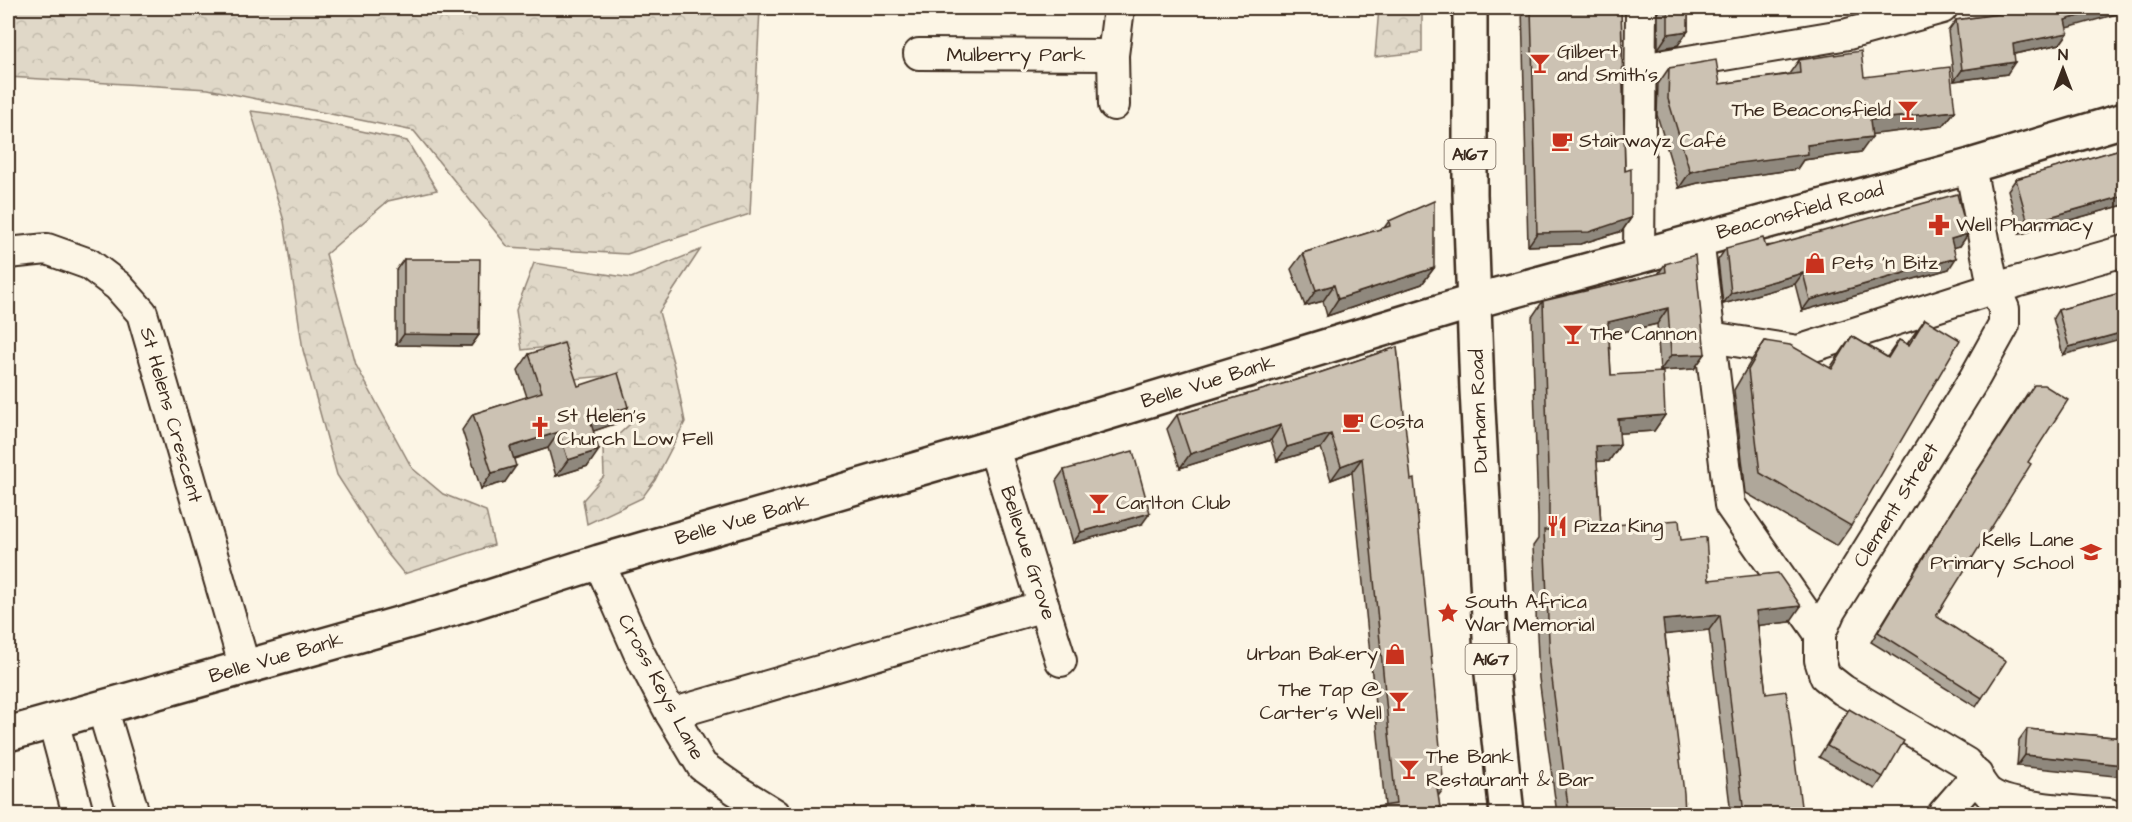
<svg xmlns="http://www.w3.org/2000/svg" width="2132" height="822" viewBox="0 0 2132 822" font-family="'Architects Daughter',sans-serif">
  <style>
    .forest { fill: url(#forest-crowns); stroke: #8e8173; stroke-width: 1.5 }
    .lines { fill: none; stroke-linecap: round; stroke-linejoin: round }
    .minor-casing { stroke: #3b2a1e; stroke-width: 34 }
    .tertiary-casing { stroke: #3b2a1e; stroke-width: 38 }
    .primary-casing { stroke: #3b2a1e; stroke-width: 38 }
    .minor { stroke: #fcf5e5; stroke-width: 30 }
    .tertiary { stroke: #fcf5e5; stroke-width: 33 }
    .primary { stroke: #fcf5e5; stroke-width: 33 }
    .wall { fill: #afa79a; stroke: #3b2a1e; stroke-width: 1.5 }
    .shaded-wall { fill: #8f887d; stroke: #3b2a1e; stroke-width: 1.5 }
    .building { fill: #ccc2b3; stroke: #3b2a1e; stroke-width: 1.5 }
    .labels { text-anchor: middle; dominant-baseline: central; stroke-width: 6; stroke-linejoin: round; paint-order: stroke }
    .shield { fill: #fcf5e5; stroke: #75675a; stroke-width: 1.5 }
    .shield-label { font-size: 18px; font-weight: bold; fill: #3b2a1e }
    .poi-label { font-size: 20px; fill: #3b2a1e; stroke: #fcf5e5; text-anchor: start }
    .street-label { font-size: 20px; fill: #3b2a1e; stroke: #fcf5e5 }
  </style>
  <defs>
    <pattern id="forest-crowns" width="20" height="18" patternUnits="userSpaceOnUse" patternTransform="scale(1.5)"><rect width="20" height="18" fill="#e0d8c8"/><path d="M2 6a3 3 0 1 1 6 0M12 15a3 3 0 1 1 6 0" fill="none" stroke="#c1baab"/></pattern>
  </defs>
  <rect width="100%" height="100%" fill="#fcf5e5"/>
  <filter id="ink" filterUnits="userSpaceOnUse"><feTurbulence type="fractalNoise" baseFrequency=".0167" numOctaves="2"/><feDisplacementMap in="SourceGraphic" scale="12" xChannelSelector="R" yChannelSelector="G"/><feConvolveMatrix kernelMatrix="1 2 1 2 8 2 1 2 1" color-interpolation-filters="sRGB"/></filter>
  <g filter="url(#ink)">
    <!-- forest -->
    <g class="forest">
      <path d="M8 8H760L750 214 627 254 508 247 414 131 208 89 8 77Z"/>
      <path d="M1379 8H1422V52L1375 57Z"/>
      <path d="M251 111 297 117 407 141 437 190 388 201 326 254 356 365 412 468 443 494 486 511 494 545 404 574 387 553 337 475 303 350 284 221Z"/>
      <path d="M700 250 659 312 674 366 685 422 655 480 642 498 587 524 583 500 604 476 603 449 630 424 605 376 574 379 558 346 522 350 516 310 534 263 631 278Z"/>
    </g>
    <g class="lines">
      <defs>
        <g id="minor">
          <path d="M919 54 1113 55"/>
          <path d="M1641 69 1848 34 1942 8"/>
          <path d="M1114 105 1113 55 1119 8"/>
          <path d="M1970 166 1992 281 2004 309V325L1974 379 1830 611 1820 634V660L1825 676 1843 690 1966 763C1973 770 1983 789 1989 793 2009 808 2082 812 2109 814"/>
          <path d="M1698 239 1730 505 1820 634"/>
          <path d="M8 253 47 249 89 264 118 286 142 313 245 668"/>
          <path d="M1639 255 1641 8"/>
          <path d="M1710 337 1798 351 1995 288 2124 251"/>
          <path d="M993 446 1061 661"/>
          <path d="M599 562 639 653 671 714 702 766 736 790 775 814"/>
          <path d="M102 707 134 814"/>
          <path d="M671 714 1044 606"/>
          <path d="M53 721 78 814"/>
          <path d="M1943 814 1977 775"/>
        </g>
        <path id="tertiary" d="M8 734 452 609 599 562 1034 435 1475 301 1970 166 2124 120"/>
        <path id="primary" d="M1470 8V194L1477 390 1492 674 1507 814"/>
      </defs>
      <!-- minor casing -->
      <use href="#minor" class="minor-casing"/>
      <!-- tertiary casing -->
      <use href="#tertiary" class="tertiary-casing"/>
      <!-- primary casing -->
      <use href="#primary" class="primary-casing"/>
      <!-- minor -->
      <use href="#minor" class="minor"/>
      <!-- tertiary -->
      <use href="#tertiary" class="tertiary"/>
      <!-- primary -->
      <use href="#primary" class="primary"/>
    </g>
    <!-- wall -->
    <g class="wall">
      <path d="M1522 8H1621L1625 171 1631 218 1622 231 1580 244 1528 246Z"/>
      <path d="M1658 8H1688V31L1678 45 1658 49Z"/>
      <path d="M2021 8H2124L2067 28 2068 33 2060 44 2014 54 2007 74 1954 81 1948 31 1956 20 2018 11Z"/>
      <path d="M1799 60 1864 77 1955 111 1943 126 1872 134 1861 152 1803 160 1797 169 1698 183 1679 188 1657 115 1658 84 1669 68 1720 84 1789 74Z"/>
      <path d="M2124 148V205L2020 234 2008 190 2016 179Z"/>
      <path d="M1389 221 1434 268 1422 284 1327 316 1323 301 1305 306 1291 269 1303 253 1384 228Z"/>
      <path d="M1968 234 1960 246 1953 247 1949 269 1802 311 1795 284 1723 304 1718 260 1726 248Z"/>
      <path d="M404 259 479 335 471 346 396 345V270Z"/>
      <path d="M1665 264 1705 354 1694 369 1660 371 1657 324 1609 335 1611 375 1665 415 1654 431 1619 433 1620 445 1609 461H1597L1601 526 1681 540 1709 580 1790 622 1758 625 1766 694 1802 814H1731L1709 630 1665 634 1685 814H1557L1539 678 1533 546 1538 539V517L1532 317 1543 301 1658 274Z"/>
      <path d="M2124 292 2063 355 2053 318 2058 310Z"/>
      <path d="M1925 319 1851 526 1837 546 1746 493 1734 390 1751 361 1765 341 1830 368 1852 336 1887 357 1899 340 1907 344Z"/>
      <path d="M1397 347 1438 796 1441 814H1359L1364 809 1385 806 1352 472 1331 480 1321 448 1277 461 1271 440 1180 468 1167 429 1177 415 1313 375Z"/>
      <path d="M529 354 578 386 628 407 617 423 593 431 588 466 556 476 548 448 514 459 505 482 481 489 462 430 473 414 527 397 518 370Z"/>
      <path d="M2027 394 2028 462 1936 616 1982 698 1976 707 1871 642 1955 505Z"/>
      <path d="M1064 470 1142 524 1073 543 1056 481Z"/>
      <path d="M1849 709 1883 777 1875 789 1819 757 1841 721Z"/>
      <path d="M2027 729 2124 738 2017 766 2019 740Z"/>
    </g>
    <!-- shaded-wall -->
    <g class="shaded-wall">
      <path d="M2108 8H2124V12L2057 31 2065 20Z"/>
      <path d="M1688 31 1678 45 1658 49 1668 34Z"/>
      <path d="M2068 33 2060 44 2005 56 2013 44Z"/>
      <path d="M2015 62 2007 74 1954 81 1962 70Z"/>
      <path d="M1955 111 1943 126 1859 136 1870 120Z"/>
      <path d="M1872 137 1861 152 1803 160 1797 169 1698 183 1679 188 1690 172 1709 167 1807 145Z"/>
      <path d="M2124 196V205L2020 234 2028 223Z"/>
      <path d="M1631 218 1622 231 1580 244 1528 246 1537 233Z"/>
      <path d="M1968 234 1960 246 1943 250 1951 239Z"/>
      <path d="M1956 258 1949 269 1802 311 1810 300Z"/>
      <path d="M1434 268 1422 284 1327 316 1338 299Z"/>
      <path d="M1803 273 1795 284 1723 304 1731 293Z"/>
      <path d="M1334 285 1323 301 1305 306 1316 290Z"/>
      <path d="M1668 308 1657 324 1597 338 1608 322Z"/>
      <path d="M2124 332V338L2063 355 2069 347Z"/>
      <path d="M404 334 479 335 471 346 396 345Z"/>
      <path d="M1705 354 1694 369 1660 371 1671 355Z"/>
      <path d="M628 407 617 423 579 436 590 420Z"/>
      <path d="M1665 415 1654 431 1607 434 1618 419Z"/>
      <path d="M1281 425 1271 440 1180 468 1190 454Z"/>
      <path d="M559 432 548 448 499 463 510 447Z"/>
      <path d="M1331 434 1321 448 1277 461 1287 447Z"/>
      <path d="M1620 445 1609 461 1586 462 1596 446Z"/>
      <path d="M599 450 588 466 556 476 568 460Z"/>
      <path d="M1362 458 1352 472 1331 480 1341 466Z"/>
      <path d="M516 466 505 482 481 489 492 473Z"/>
      <path d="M1150 513 1142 524 1073 543 1081 532Z"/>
      <path d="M1801 606 1790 622 1745 627 1756 611Z"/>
      <path d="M1720 615 1709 630 1652 636 1663 620Z"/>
      <path d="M2025 755 2124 765V777L2017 766Z"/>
      <path d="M1437 788H1444L1434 802Z"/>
    </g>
    <!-- building -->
    <g class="building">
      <path d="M1531 8H1621L1625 171 1631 169V218L1589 232 1537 233Z"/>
      <path d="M1668 8H1688V31L1668 34Z"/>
      <path d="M2027 8H2108L2065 20 2068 33 2013 44 2015 62 1962 70 1956 20 2027 10Z"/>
      <path d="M1861 51 1864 77 1950 67 1955 111 1870 120 1872 137 1807 145 1808 154 1709 167 1690 172 1668 99 1669 68 1716 60 1720 84 1800 73 1799 60Z"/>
      <path d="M2124 148V196L2028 223 2016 179Z"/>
      <path d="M1957 194 1968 234 1951 239 1956 258 1810 300 1803 273 1731 293 1726 248 1763 238 1766 247Z"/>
      <path d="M1434 201V268L1338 299 1334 285 1316 290 1303 253 1390 226 1389 221Z"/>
      <path d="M1695 255 1705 354 1671 355 1668 308 1608 322 1611 375 1663 372 1665 415 1618 419 1620 445 1596 446 1601 526 1679 520 1681 540 1706 537 1709 580 1778 573 1801 606 1756 611 1766 694 1786 691 1802 814H1744L1720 615 1663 620 1684 793 1685 814H1569L1550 663 1544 530H1549V502L1543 301 1666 272 1665 264Z"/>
      <path d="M404 259H480L479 335 404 334Z"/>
      <path d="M2124 292V332L2069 347 2058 310Z"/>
      <path d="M1925 319 1960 340 1851 526 1760 473 1748 370 1765 341 1790 345 1832 369 1852 336 1888 358 1899 340 1909 345Z"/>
      <path d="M564 343 578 386 618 373 628 407 590 420 599 450 568 460 559 432 510 447 516 466 492 473 473 414 542 392 529 354Z"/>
      <path d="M1397 347 1411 480 1414 479 1444 788H1437L1441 814H1364V809L1396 804 1362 458 1341 466 1331 434 1287 447 1281 425 1190 454 1177 415 1313 375Z"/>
      <path d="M2034 385H2044L2068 400 2028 462 2031 464 1936 616 2006 661 1982 698 1878 632 1961 496Z"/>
      <path d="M1133 451 1150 513 1081 532 1064 470Z"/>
      <path d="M1849 709 1904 741 1883 777 1827 746Z"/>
      <path d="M2027 729 2124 738V765L2025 755Z"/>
    </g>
  </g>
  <!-- icons -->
  <defs>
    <symbol id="bar-bare" viewBox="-9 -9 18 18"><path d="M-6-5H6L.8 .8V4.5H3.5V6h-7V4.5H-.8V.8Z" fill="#c8321e" stroke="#fcf5e5" stroke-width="2.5" paint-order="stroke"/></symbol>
    <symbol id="cafe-bare" viewBox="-9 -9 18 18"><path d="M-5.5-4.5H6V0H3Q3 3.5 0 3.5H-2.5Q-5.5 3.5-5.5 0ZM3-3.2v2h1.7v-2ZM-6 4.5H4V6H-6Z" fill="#c8321e" stroke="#fcf5e5" stroke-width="2.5" paint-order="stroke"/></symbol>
    <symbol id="pharmacy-bare" viewBox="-9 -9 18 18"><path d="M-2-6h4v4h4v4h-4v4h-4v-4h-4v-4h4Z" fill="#c8321e" stroke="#fcf5e5" stroke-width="2.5" paint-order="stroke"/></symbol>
    <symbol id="shop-bare" viewBox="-9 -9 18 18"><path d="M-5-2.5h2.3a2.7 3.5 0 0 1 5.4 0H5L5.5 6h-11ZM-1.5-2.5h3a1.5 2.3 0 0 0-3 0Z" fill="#c8321e" stroke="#fcf5e5" stroke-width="2.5" paint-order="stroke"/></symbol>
    <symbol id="church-bare" viewBox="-9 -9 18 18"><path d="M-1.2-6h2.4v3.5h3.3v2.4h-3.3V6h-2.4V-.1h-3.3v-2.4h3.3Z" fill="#c8321e" stroke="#fcf5e5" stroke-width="2.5" paint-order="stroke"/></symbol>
    <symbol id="restaurant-bare" viewBox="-9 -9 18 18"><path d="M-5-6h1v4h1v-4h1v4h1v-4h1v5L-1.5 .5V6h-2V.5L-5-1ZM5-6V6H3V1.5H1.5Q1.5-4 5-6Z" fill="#c8321e" stroke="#fcf5e5" stroke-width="2.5" paint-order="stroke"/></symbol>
    <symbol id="school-bare" viewBox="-9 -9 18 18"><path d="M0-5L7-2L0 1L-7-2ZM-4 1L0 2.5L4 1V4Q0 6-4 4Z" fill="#c8321e" stroke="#fcf5e5" stroke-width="2.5" paint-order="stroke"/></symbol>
    <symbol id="sight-bare" viewBox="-9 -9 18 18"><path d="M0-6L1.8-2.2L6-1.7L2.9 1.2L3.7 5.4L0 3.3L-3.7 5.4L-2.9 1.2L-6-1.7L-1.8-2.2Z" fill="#c8321e" stroke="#fcf5e5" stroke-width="2.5" paint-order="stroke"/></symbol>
  </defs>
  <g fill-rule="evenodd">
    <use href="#bar-bare" x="1525" y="48" width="30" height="30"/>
    <use href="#bar-bare" x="1893" y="95" width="30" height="30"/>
    <use href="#cafe-bare" x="1547" y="126" width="30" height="30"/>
    <use href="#pharmacy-bare" x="1924" y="210" width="30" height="30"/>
    <use href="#shop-bare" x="1800" y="248" width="30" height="30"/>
    <use href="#bar-bare" x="1558" y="319" width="30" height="30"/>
    <use href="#cafe-bare" x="1338" y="407" width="30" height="30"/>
    <use href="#church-bare" x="525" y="412" width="30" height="30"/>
    <use href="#bar-bare" x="1084" y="488" width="30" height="30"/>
    <use href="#restaurant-bare" x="1542" y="511" width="30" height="30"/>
    <use href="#school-bare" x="2076" y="537" width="30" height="30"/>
    <use href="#sight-bare" x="1433" y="598" width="30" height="30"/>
    <use href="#shop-bare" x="1380" y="639" width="30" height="30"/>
    <use href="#bar-bare" x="1384" y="686" width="30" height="30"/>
    <use href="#bar-bare" x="1394" y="754" width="30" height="30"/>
  </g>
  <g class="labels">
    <!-- shield labels -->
    <g class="shield">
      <rect x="1444.5" y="139" width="51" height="30" rx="4.5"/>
      <rect x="1465.5" y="644" width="51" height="30" rx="4.5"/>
    </g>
    <g class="shield-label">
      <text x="1470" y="154">A167</text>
      <text x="1491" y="659">A167</text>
    </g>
    <!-- poi labels -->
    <g class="poi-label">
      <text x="1557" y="52">Gilbert<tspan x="1557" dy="23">and Smith's</tspan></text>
      <text x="1891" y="110" text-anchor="end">The Beaconsfield</text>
      <text x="1579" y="141">Stairwayz Café</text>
      <text x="1956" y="225">Well Pharmacy</text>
      <text x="1832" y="263">Pets 'n Bitz</text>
      <text x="1590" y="334">The Cannon</text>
      <text x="557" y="416">St Helen's<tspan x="557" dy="23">Church Low Fell</tspan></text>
      <text x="1370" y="422">Costa</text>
      <text x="1116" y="503">Carlton Club</text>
      <text x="1574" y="526">Pizza King</text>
      <text x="2074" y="540" text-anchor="end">Kells Lane<tspan x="2074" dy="23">Primary School</tspan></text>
      <text x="1465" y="602">South Africa<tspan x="1465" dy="23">War Memorial</tspan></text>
      <text x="1378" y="654" text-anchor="end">Urban Bakery</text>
      <text x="1382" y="690" text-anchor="end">The Tap @<tspan x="1382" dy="23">Carter's Well</tspan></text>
      <text x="1426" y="757">The Bank<tspan x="1426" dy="23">Restaurant &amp; Bar</tspan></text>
    </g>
    <!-- street labels -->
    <g class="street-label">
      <text x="1016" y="55">Mulberry Park</text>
      <text transform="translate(1800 211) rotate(-15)">Beaconsfield Road</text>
      <text transform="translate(1208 382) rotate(-17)">Belle Vue Bank</text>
      <text transform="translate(1479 411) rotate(-92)">Durham Road</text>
      <text transform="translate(171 415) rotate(74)">St Helens Crescent</text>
      <text transform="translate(1896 505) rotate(-58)">Clement Street</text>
      <text transform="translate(742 520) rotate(-16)">Belle Vue Bank</text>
      <text transform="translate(1028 553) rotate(72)">Bellevue Grove</text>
      <text transform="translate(276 658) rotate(-16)">Belle Vue Bank</text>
      <text transform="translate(661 687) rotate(62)">Cross Keys Lane</text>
    </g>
  </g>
  <!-- margin -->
  <rect width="2132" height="822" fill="none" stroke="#fcf5e5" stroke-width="30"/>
  <rect x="15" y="15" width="2102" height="792" fill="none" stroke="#3b2a1e" stroke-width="2" filter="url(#ink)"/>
  <!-- north arrow -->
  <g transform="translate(2063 69)" stroke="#fcf5e5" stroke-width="4.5" paint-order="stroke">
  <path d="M0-4.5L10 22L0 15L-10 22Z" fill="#3b2a1e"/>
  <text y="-9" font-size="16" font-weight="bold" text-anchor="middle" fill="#3b2a1e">N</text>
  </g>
</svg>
